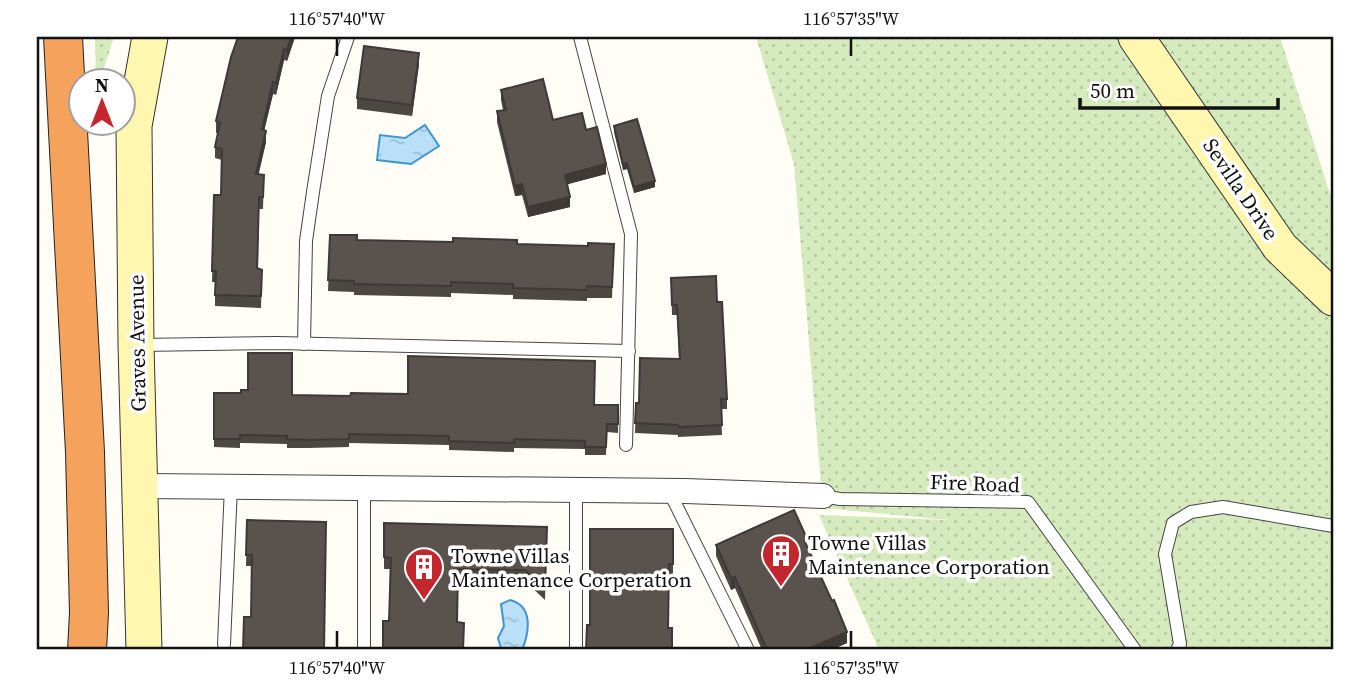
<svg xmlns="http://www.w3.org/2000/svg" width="1370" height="687" viewBox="0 0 1370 687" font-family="'Source Serif 4',serif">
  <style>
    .grass { fill: url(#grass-dots) }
    .water { fill: url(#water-ripples); stroke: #3f96cf; stroke-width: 2 }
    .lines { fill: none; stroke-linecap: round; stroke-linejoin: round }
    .lane-casing { stroke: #444; stroke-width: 14 }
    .street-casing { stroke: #444; stroke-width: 26 }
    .secondary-casing { stroke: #333; stroke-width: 37 }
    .highway-casing { stroke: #222; stroke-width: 40 }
    .lane { stroke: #fff; stroke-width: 12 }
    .street { stroke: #fff; stroke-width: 24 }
    .secondary { stroke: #fff6b0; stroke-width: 35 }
    .highway { stroke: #f5a25d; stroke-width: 38 }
    .wall { fill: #4d4742 }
    .shaded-wall { fill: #3f3936 }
    .building { fill: #5a524d; stroke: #3f3936; stroke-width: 2 }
    .ticks { fill: none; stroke: #111; stroke-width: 2.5 }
    .labels { text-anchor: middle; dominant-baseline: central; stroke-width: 7; stroke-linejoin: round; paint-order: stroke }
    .street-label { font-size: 21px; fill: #111; stroke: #fff }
    .poi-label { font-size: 21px; fill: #111; stroke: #fff; text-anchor: start }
    .neatline { fill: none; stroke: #111; stroke-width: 2.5 }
    .ticks-label { font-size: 18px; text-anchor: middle; fill: #111 }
  </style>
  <defs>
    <pattern id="grass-dots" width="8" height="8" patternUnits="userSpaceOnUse" patternTransform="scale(1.75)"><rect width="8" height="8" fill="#d5ebbd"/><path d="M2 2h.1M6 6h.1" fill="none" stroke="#b6c8a1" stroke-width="1.8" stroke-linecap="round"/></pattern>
    <pattern id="water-ripples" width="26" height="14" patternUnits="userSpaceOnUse" patternTransform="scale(1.75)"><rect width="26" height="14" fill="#b9e0f7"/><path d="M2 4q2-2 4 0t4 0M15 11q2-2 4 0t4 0" fill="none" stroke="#9ebfd3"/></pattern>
  </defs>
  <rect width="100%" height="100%" fill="#fffdf5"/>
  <!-- grass -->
  <g class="grass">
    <path d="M95 37H114L100 80H96Z"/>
    <path d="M756 37H1280L1333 203V650H879L819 515 949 520 823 508 794 164Z"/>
  </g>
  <!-- water -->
  <g class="water">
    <path d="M425 125 439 146 411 164 377 160 380 135 405 138Z"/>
    <path d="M510 600C534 606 529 633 522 650L501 648 498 638 504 626 501 604Z"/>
  </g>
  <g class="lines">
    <defs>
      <g id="lane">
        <path d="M580 37 631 234 626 445"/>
        <path d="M304 344 306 241 313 192 328 96 348 37"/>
        <path d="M140 345 277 343 629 351"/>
        <path d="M669 491 748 650"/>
        <path d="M823 496 840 499 1028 502 1135 650"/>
        <path d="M224 644 231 487"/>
        <path d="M576 647V491"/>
        <path d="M364 650V489"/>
        <path d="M1177 650 1180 644 1165 554 1173 523 1191 512 1223 507 1333 526"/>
      </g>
      <path id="street" d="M141 486 685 491 823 496"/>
      <g id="secondary">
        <path d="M1136 37 1280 247 1333 298"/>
        <path d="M144 650 136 345 134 126 150 37"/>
      </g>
      <path id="highway" d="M63 37 85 452 89 613 87 650"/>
    </defs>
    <!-- lane casing -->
    <use href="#lane" class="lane-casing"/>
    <!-- street casing -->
    <use href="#street" class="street-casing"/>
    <!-- secondary casing -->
    <use href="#secondary" class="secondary-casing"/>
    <!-- highway casing -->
    <use href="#highway" class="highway-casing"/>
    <!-- lane -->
    <use href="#lane" class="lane"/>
    <!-- street -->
    <use href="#street" class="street"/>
    <!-- secondary -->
    <use href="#secondary" class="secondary"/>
    <!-- highway -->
    <use href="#highway" class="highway"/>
  </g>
  <!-- wall -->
  <g class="wall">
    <path d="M295 37 287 61 284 60 276 95 273 94 264 130 266 142 258 174 264 175 263 209H259L258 268 262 270 261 308 215 306V282H212L214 195H221L222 160 215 158V147L218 133H216V121Z"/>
    <path d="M419 64 412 116 357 109V98Z"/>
    <path d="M501 90 553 120 586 130 606 174 567 184 570 207 528 217 522 195 515 196 497 122V111L503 110 501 100Z"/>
    <path d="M614 126 655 187 634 193 627 169 623 170 614 132Z"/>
    <path d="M330 235 357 240 588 246 614 244 612 298H587V301L513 299V295L451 293V297L354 295V292L328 291Z"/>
    <path d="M671 278 717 302 727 399V409H721L722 435 678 437V435L635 433 636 403H639L679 359 677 315H672Z"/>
    <path d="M214 393 618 405V433L607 432 606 455H585V449L514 448V452L449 450V445L349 443V447L308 448H287V444L240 443V448L214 447Z"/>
    <path d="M247 520 326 522 251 617 252 566H246Z"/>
    <path d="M384 523 547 527 545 600 525 581H458L389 621 390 569H384Z"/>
    <path d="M673 529V575H669L590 625Z"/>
    <path d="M716 545 808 548 847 643 831 650H762L735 588 731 590 716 556Z"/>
  </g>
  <!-- shaded-wall -->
  <g class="shaded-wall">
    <path d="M291 37H295L287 61V50Z"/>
    <path d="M284 49V60L276 95V83Z"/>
    <path d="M419 53V64L412 116V105Z"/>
    <path d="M273 82V94L262 140V129Z"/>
    <path d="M266 131V142L256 186V174Z"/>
    <path d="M627 163V169L623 170V164Z"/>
    <path d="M606 164V174L565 185V175Z"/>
    <path d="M655 181V187L634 193V187Z"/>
    <path d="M522 184V195L515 196V186Z"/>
    <path d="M570 197V207L528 217V207Z"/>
    <path d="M735 577V588L731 590V578Z"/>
    <path d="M847 632V643L831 650H806Z"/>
  </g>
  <!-- building -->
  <g class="building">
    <path d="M238 37H291L287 50 284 49 276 83 273 82 262 129 266 131 256 174 264 175 263 197H259L257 268 262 270 261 296 215 295 216 271H212L214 195H221L222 149 215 147 220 123 216 121 231 57Z"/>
    <path d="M364 46 419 53 412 105 357 98Z"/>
    <path d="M543 79 553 120 582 113 586 130 597 127 606 164 565 175 570 197 528 207 522 184 515 186 497 111 506 110 501 90Z"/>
    <path d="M637 119 655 181 634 187 627 163 623 164 614 126Z"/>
    <path d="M330 235H357V240L453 242V238L517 240V244L588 246V243L614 244 612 287 587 286V290L513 288V284L451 282V286L354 284V281L328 280Z"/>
    <path d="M716 276 717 302H722L727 399H721L722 425 678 427V425L635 423 636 403H639L640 358 680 359 677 305H672L671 278Z"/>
    <path d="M248 353H292V395L350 396 351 393 408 394V356L595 361 594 405H618V424H607L606 447H585V441L514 439V443L449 441V436L349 434V439L308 440 287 439V436L240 435V439H214V393H241V390H248Z"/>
    <path d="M794 510 808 541 805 542 832 601 834 600 847 632 806 650H767L735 577 731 578 716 545Z"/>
    <path d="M247 520 326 522 324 650H243L244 617H251L252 555H246Z"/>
    <path d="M384 523 547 527 545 589 525 570 458 569 457 622 464 623 463 650H383V621H389L391 558 384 557Z"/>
    <path d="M590 529H673V564H669L668 628H672V650H586L587 625H590Z"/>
  </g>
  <!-- ticks -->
  <path class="ticks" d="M337 38V56M851 38V56M337 631V648M851 631V648"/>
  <!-- icons -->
  <defs>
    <symbol id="building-pin" viewBox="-11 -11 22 30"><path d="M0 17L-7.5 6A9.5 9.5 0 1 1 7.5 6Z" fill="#c4262e" stroke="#fff"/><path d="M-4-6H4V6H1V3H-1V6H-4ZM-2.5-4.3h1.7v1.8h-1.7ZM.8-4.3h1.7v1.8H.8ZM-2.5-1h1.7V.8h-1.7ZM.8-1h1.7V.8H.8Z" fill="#fff"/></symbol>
  </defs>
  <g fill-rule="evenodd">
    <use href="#building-pin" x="759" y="532" width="44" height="60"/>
    <use href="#building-pin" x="402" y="545" width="44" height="60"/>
  </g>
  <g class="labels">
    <!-- street labels -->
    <g class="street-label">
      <text transform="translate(1241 189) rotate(56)">Sevilla Drive</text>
      <text transform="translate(137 343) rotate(-91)">Graves Avenue</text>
      <text transform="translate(975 483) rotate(2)">Fire Road</text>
    </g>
    <!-- poi labels -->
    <g class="poi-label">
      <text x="808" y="542">Towne Villas<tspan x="808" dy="24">Maintenance Corporation</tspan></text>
      <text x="451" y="555">Towne Villas<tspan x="451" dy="24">Maintenance Corperation</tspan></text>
    </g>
  </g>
  <!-- border -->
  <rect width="1370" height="687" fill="none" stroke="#ffffff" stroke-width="77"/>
  <!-- north arrow -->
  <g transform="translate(102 102)"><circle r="33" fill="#ffffff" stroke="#a0a0a0" stroke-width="2"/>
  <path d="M0-5L12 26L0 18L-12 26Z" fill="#c4262e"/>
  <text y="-10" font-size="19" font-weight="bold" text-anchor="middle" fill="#111111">N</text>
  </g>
  <!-- scale -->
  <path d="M1080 98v10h198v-10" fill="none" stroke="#111111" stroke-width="3.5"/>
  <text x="1090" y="98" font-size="21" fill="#111111" stroke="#ffffff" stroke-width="5" paint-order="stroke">50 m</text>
  <rect x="38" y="38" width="1294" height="610" class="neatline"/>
  <g class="ticks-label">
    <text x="337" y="25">116°57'40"W</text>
    <text x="851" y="25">116°57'35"W</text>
    <text x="337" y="674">116°57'40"W</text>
    <text x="851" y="674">116°57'35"W</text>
  </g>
</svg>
